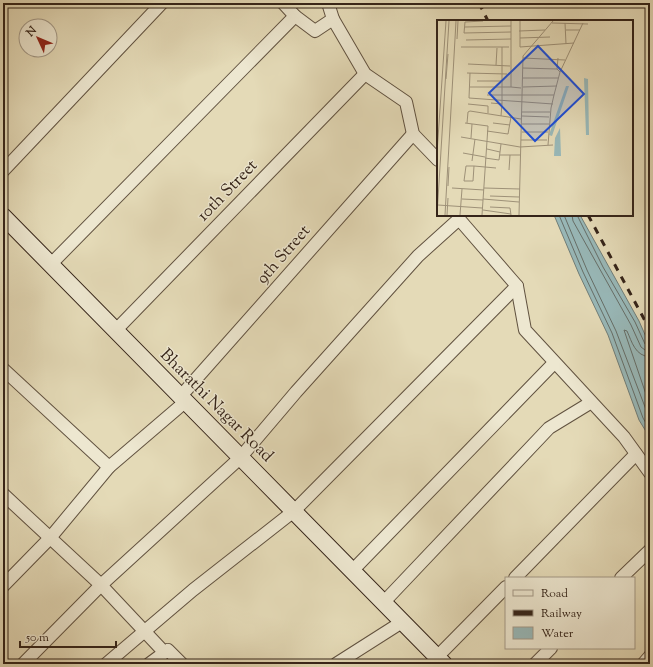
<svg xmlns="http://www.w3.org/2000/svg" width="653" height="667" viewBox="0 0 653 667" font-family="'Sorts Mill Goudy',serif">
  <style>
    .water { fill: #98b8b8; stroke: #707d78 }
    .lines { fill: none; stroke-linecap: round; stroke-linejoin: round }
    .shore { stroke: #666e68; stroke-width: 1 }
    .minor-casing { stroke: #615240; stroke-width: 14 }
    .secondary-casing { stroke: #352419; stroke-width: 18 }
    .minor { stroke: #ede7d0; stroke-width: 12 }
    .secondary { stroke: #ede7d0; stroke-width: 16 }
    .rail { stroke: #352419; stroke-width: 3; stroke-dasharray: 7 7; stroke-linecap: butt }
    .labels { text-anchor: middle; dominant-baseline: central; stroke-width: 3; stroke-linejoin: round; paint-order: stroke }
    .street-label { font-size: 17px; fill: #352419; stroke: #ede7d0 }
    .inset-road { fill: none; stroke: #9e9178; stroke-width: 1 }
    .view { fill: #1d4ed8; fill-opacity: 0.15; stroke: #1d4ed8; stroke-width: 2 }
    .inset-edge { fill: none; stroke: #352419; stroke-width: 2 }
  </style>
  <rect width="100%" height="100%" fill="#e4dab7"/>
  <filter id="stains"><feTurbulence type="fractalNoise" baseFrequency=".005" numOctaves="4"/><feColorMatrix values="0 0 0 0 .2 0 0 0 0 .09 0 0 0 0 .02 0 0 0 .5 -.17"/></filter>
  <radialGradient id="worn" r=".72"><stop offset=".6" stop-color="#630" stop-opacity="0"/><stop offset="1" stop-color="#630" stop-opacity=".3"/></radialGradient>
  <!-- water -->
  <path class="water" d="M554 215H580L639 321 650 346V438L639 420 608 335 579 274Z"/>
  <g class="lines">
    <!-- shore -->
    <g class="shore">
      <path d="M559 215 583 272 612 333 643 418 650 430"/>
      <path d="M564 215 587 270 616 331 650 420"/>
      <path d="M572 215 573 221 631 325 641 347 645 350 650 351"/>
      <path d="M577 215 603 267 635 322 645 344 650 346"/>
      <path d="M650 357C635 356 632 342 627 331L624 330 650 406"/>
    </g>
    <defs>
      <g id="minor">
        <path d="M283 3 295 16 315 31 333 19"/>
        <path d="M328 3 333 19 365 74 406 102 413 134 438 160"/>
        <path d="M3 171 162 3"/>
        <path d="M50 265 295 16"/>
        <path d="M115 331 365 74"/>
        <path d="M3 369 109 467 185 402"/>
        <path d="M180 397 413 134"/>
        <path d="M3 494 101 585 164 652"/>
        <path d="M352 571 554 363"/>
        <path d="M515 578 636 454"/>
        <path d="M621 578 650 550"/>
        <path d="M3 586 50 538 109 467"/>
        <path d="M383 603 549 428 590 403"/>
        <path d="M437 657 506 587"/>
        <path d="M23 664 101 585 240 458 296 392 418 256 459 219 517 286 525 330 624 437 650 473"/>
        <path d="M106 664 193 590 294 511 517 286"/>
        <path d="M149 664 168 650 182 664"/>
        <path d="M336 664 402 622"/>
        <path d="M535 664 551 648"/>
        <path d="M643 664 650 656"/>
      </g>
      <path id="secondary" d="M3 216 444 664"/>
    </defs>
    <!-- minor casing -->
    <use href="#minor" class="minor-casing"/>
    <!-- secondary casing -->
    <use href="#secondary" class="secondary-casing"/>
    <!-- minor -->
    <use href="#minor" class="minor"/>
    <!-- secondary -->
    <use href="#secondary" class="secondary"/>
    <!-- rail -->
    <g class="rail">
      <path d="M479 3 488 21"/>
      <path d="M588 215 650 330"/>
    </g>
  </g>
  <g class="labels">
    <!-- street labels -->
    <g class="street-label">
      <text transform="translate(228 191) rotate(-46)">10th Street</text>
      <text transform="translate(284 255) rotate(-49)">9th Street</text>
      <text transform="translate(216 406) rotate(45)">Bharathi Nagar Road</text>
    </g>
  </g>
  <!-- overview -->
  <g transform="translate(437 20)">
    <rect width="196" height="196" fill="#e4dab7"/>
    <path d="M147 58 151 59 152 115H149ZM129 66H132L115 116 112 115ZM123 108 124 136H117L118 118Z" fill="#98b8b8"/>
    <path class="inset-road" d="M46 1 28 2 27 13 74 12M74 1V67L84 68M83 1V27L137 23M115 3 151 4M128 3 129 24M28 7 74 6M129 10H143M82 11 108 10M83 18 113 17M20 19 21 1M29 20 74 19M24 27H72M86 38 128 40M121 38 120 49 123 52M31 44 73 46M59 45 60 28M86 48 120 49M30 53 70 54M33 53 32 78 116 84M86 58H121M9 59 11 34M40 61H65M33 67H74M86 67 120 66M50 75H117L114 88 111 125M117 75 123 52 146 3M54 83 65 84 64 96M31 84 51 86V93M65 84V27M85 92H113M85 96 112 97M28 103 51 106 45 195M30 103 31 92 33 91 84 99M56 103 73 105M85 104H112M50 111 71 114 74 97M85 112H111M24 117 83 127 116 125M34 118 35 104M84 120H110M50 129 63 132M0 133 9 1M26 133 48 137M63 135H83M48 138 62 140 64 124M35 141 38 119M37 146H29L27 161H36L37 146 59 148M72 150 73 135M11 166 12 147M15 168 47 170M47 168 83 169M53 176 82 177M25 179 46 180M46 179 82 182M1 185 45 188M53 187 73 188 74 195M46 190 74 194M0 195 12 1M8 195 19 1M10 195 11 178M23 195 25 169M82 195 86 36 116 1"/>
    <path class="view" d="M101 26 147 74 98 121 52 73Z"/>
    <rect width="196" height="196" class="inset-edge"/>
  </g>
  <!-- margin -->
  <rect width="653" height="667" fill="none" stroke="#e4dab7" stroke-width="16"/>
  <rect x="4" y="4" width="645" height="659" fill="none" stroke="#352419" stroke-width="2"/>
  <rect x="8" y="8" width="637" height="651" fill="none" stroke="#352419"/>
  <!-- legend -->
  <rect x="505" y="577" width="130" height="72" fill="#ede7d0" stroke="#a39987"/>
  <rect x="513" y="590" width="20" height="6" fill="#ede7d0" stroke="#a39987"/>
  <text x="541" y="597" font-size="12" fill="#352419">Road</text>
  <rect x="513" y="610" width="20" height="6" fill="#352419" stroke="#a39987"/>
  <text x="541" y="617" font-size="12" fill="#352419">Railway</text>
  <rect x="513" y="627" width="20" height="12" fill="#98b8b8" stroke="#a39987"/>
  <text x="541" y="637" font-size="12" fill="#352419">Water</text>
  <!-- north arrow -->
  <g transform="translate(38 38) rotate(314)"><circle r="19" fill="#ede7d0" stroke="#a39987"/>
  <path d="M0-3L7 15L0 10L-7 15Z" fill="#8f2418"/>
  <text y="-6" font-size="11" font-weight="bold" text-anchor="middle" fill="#352419">N</text>
  </g>
  <!-- scale -->
  <path d="M20 641v6h96v-6" fill="none" stroke="#352419" stroke-width="2"/>
  <text x="26" y="641" font-size="12" fill="#352419" stroke="#ede7d0" stroke-width="3" paint-order="stroke">50 m</text>
  <rect width="100%" height="100%" filter="url(#stains)"/>
  <rect width="100%" height="100%" fill="url(#worn)"/>
</svg>
